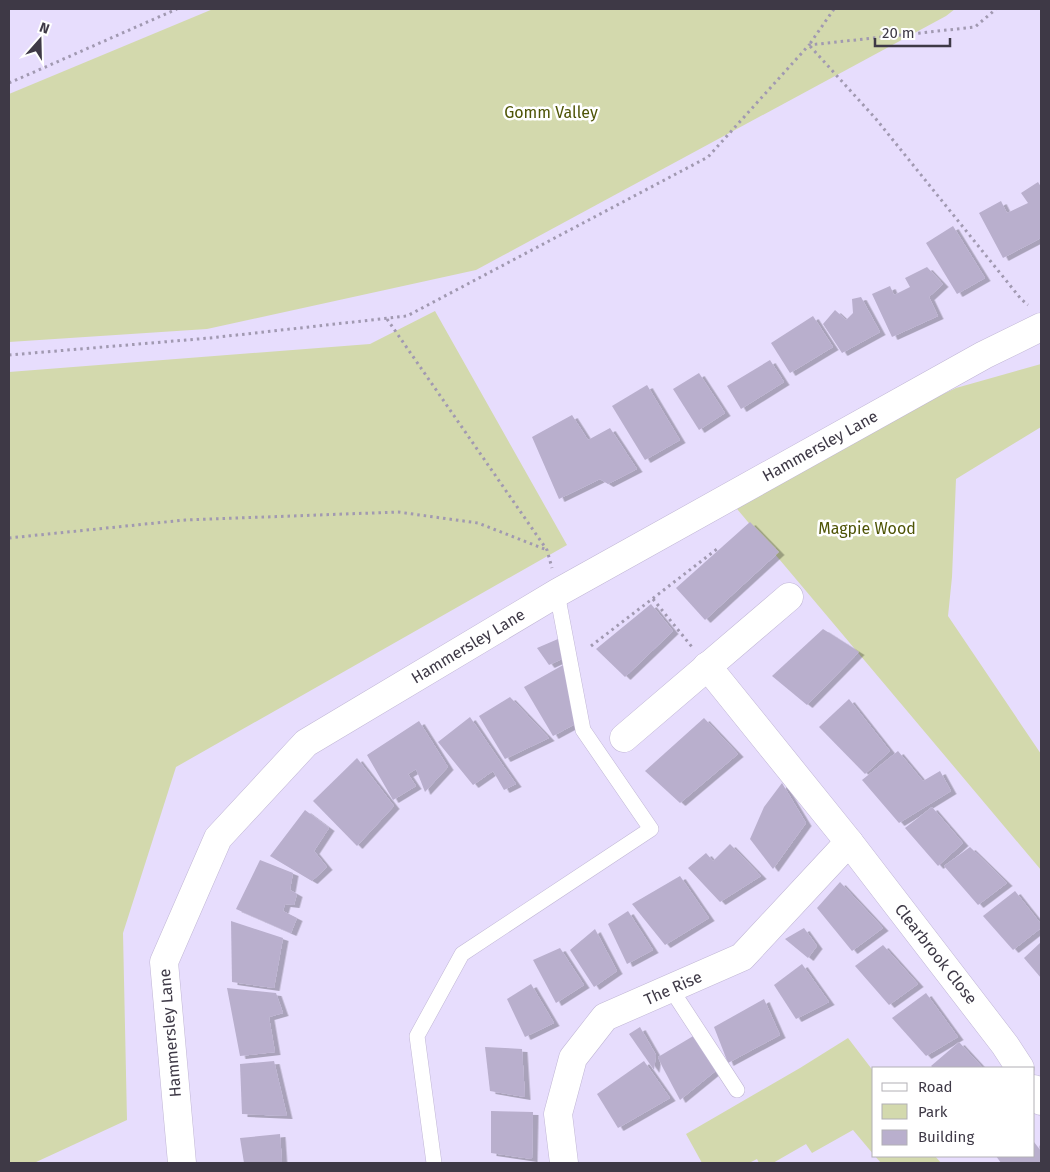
<svg xmlns="http://www.w3.org/2000/svg" width="1050" height="1172" viewBox="0 0 1050 1172" font-family="'Fira Sans',sans-serif">
  <style>
    .green { fill: #d3d9ad }
    .building { fill: #b9afcd; filter: url(#shadow) }
    .lines { fill: none; stroke-linecap: round; stroke-linejoin: round }
    .lane-casing { stroke: #c0b6d5; stroke-width: 16 }
    .street-casing { stroke: #c0b6d5; stroke-width: 29 }
    .path { stroke: #a199b1; stroke-width: 3; stroke-dasharray: 2.5 4; stroke-linecap: butt }
    .lane { stroke: #fff; stroke-width: 15 }
    .street { stroke: #fff; stroke-width: 28 }
    .labels { text-anchor: middle; dominant-baseline: central; stroke-width: 5; stroke-linejoin: round; paint-order: stroke }
    .park-label { font-size: 16px; fill: #4e5406; stroke: #fff }
    .street-label { font-size: 16px; fill: #3e3946; stroke: #fff }
  </style>
  <defs>
    <filter id="shadow"><feDropShadow dx="5.5" dy="3" stdDeviation="0" flood-color="#0004"/></filter>
  </defs>
  <rect width="100%" height="100%" fill="#e7ddfd"/>
  <!-- green -->
  <g class="green">
    <path d="M213 9H955L946 16 476 270 207 329 9 342V94Z"/>
    <path d="M435 311 567 545 176 767 123 933 127 1120 34 1163H9V372L370 344Z"/>
    <path d="M1041 364V427L956 479 952 577 948 616 1041 754V870L732 503 861 433 956 388Z"/>
    <path d="M848 1038 874 1072V1155L853 1130 812 1153 806 1144 773 1163H759L757 1159 749 1163H702L686 1134 800 1068Z"/>
    <path d="M875 1156H935L941 1163H881Z"/>
  </g>
  <!-- building -->
  <g class="building">
    <path d="M1038 182 1041 187V238L1003 258 979 213 1001 201 1007 213 1028 203 1021 193Z"/>
    <path d="M953 226 985 278 957 294 926 243Z"/>
    <path d="M927 267 943 284 929 297 938 316 892 337 872 294 890 286 894 295 910 287 905 278Z"/>
    <path d="M861 297 880 332 842 353 823 324 835 310 846 320 853 313 852 299Z"/>
    <path d="M813 316 833 347 790 373 771 343Z"/>
    <path d="M770 360 784 382 741 409 727 386Z"/>
    <path d="M699 373 725 413 699 430 673 389Z"/>
    <path d="M647 385 680 440 645 460 612 406Z"/>
    <path d="M572 415 588 440 610 428 637 469 608 484 600 479 559 499 532 437Z"/>
    <path d="M750 522 779 552 705 620 676 588Z"/>
    <path d="M651 604 673 631 625 677 596 649Z"/>
    <path d="M823 629 859 652 807 705 772 676Z"/>
    <path d="M558 639 564 658 549 665 537 648Z"/>
    <path d="M565 664 577 723 553 736 524 687Z"/>
    <path d="M510 697 549 738 505 759 479 716Z"/>
    <path d="M849 699 890 751 865 774 819 727Z"/>
    <path d="M470 717 502 764 516 784 504 790 493 771 473 785 438 742Z"/>
    <path d="M704 718 738 754 680 803 645 771Z"/>
    <path d="M419 721 448 767 425 792 416 769 408 774 416 786 393 800 367 755Z"/>
    <path d="M898 751 923 781 940 771 951 791 899 823 862 780Z"/>
    <path d="M357 758 394 806 357 846 313 801Z"/>
    <path d="M782 783 806 823 773 869 750 839 764 807Z"/>
    <path d="M932 807 963 843 938 866 905 828Z"/>
    <path d="M305 810 329 828 314 851 327 867 312 881 270 856Z"/>
    <path d="M730 844 761 876 720 902 688 868 706 853 713 861Z"/>
    <path d="M970 847 1007 883 978 905 944 866Z"/>
    <path d="M260 860 293 873 290 890 297 894 294 905 285 904 283 911 297 918 291 933 236 909Z"/>
    <path d="M680 876 709 918 665 945 632 904Z"/>
    <path d="M840 882 883 928 852 951 817 908Z"/>
    <path d="M1015 891 1041 924V928L1013 950 983 916Z"/>
    <path d="M628 911 653 950 627 964 608 924Z"/>
    <path d="M231 921 283 938 274 988 232 982Z"/>
    <path d="M804 928 817 946 808 958 785 939Z"/>
    <path d="M595 929 617 971 594 987 570 950Z"/>
    <path d="M1041 942V978L1024 958Z"/>
    <path d="M883 945 918 984 889 1005 855 966Z"/>
    <path d="M560 948 584 985 556 1003 533 960Z"/>
    <path d="M802 964 829 1002 796 1019 774 985Z"/>
    <path d="M531 984 554 1023 525 1037 507 999Z"/>
    <path d="M227 988 276 993 283 1013 269 1017 275 1052 240 1056Z"/>
    <path d="M926 993 958 1037 926 1056 892 1018Z"/>
    <path d="M764 999 780 1035 728 1063 714 1027Z"/>
    <path d="M640 1027 656 1055 654 1070 629 1034Z"/>
    <path d="M695 1035 718 1069 680 1100 662 1066 658 1057Z"/>
    <path d="M959 1042 983 1068H933L931 1066Z"/>
    <path d="M485 1047 522 1049 525 1097 490 1091Z"/>
    <path d="M274 1061 287 1116 242 1114 240 1064Z"/>
    <path d="M644 1061 670 1098 618 1128 597 1094Z"/>
    <path d="M491 1111 533 1112 532 1159 491 1153Z"/>
    <path d="M280 1134 282 1163H244L240 1138Z"/>
    <path d="M1034 1142 1041 1151V1163H1001L996 1156H1034Z"/>
  </g>
  <g class="lines">
    <defs>
      <g id="lane">
        <path d="M671 989 737 1090"/>
        <path d="M434 1163 417 1036 462 954 651 829 583 730 557 593"/>
      </g>
      <g id="street">
        <path d="M707 666 849 842 1005 1045 1020 1068"/>
        <path d="M624 738 789 597"/>
        <path d="M1034 1089 1041 1101"/>
        <path d="M182 1163 164 962 218 838 306 743 557 593 984 355 1041 327"/>
        <path d="M564 1163 558 1114 573 1058 605 1017 742 957 849 842"/>
      </g>
    </defs>
    <!-- lane casing -->
    <use href="#lane" class="lane-casing"/>
    <!-- street casing -->
    <use href="#street" class="street-casing"/>
    <!-- path -->
    <g class="path">
      <path d="M834 9 809 45 876 119 1021 299 1028 305"/>
      <path d="M9 83 177 9"/>
      <path d="M387 319 547 550 552 568"/>
      <path d="M9 355 210 338 407 316 708 157 809 45 975 27 996 9"/>
      <path d="M9 538 185 520 398 512 478 523 547 550"/>
      <path d="M653 599 692 647"/>
      <path d="M591 646 717 549"/>
    </g>
    <!-- lane -->
    <use href="#lane" class="lane"/>
    <!-- street -->
    <use href="#street" class="street"/>
  </g>
  <g class="labels">
    <!-- park labels -->
    <g class="park-label">
      <text x="551" y="112">Gomm Valley</text>
      <text x="867" y="528">Magpie Wood</text>
    </g>
    <!-- street labels -->
    <g class="street-label">
      <text transform="translate(820 446) rotate(-29)">Hammersley Lane</text>
      <text transform="translate(468 646) rotate(-31)">Hammersley Lane</text>
      <text transform="translate(936 954) rotate(52)">Clearbrook Close</text>
      <text transform="translate(673 988) rotate(-24)">The Rise</text>
      <text transform="translate(170 1033) rotate(-95)">Hammersley Lane</text>
    </g>
  </g>
  <!-- border -->
  <rect width="1050" height="1172" fill="none" stroke="#3e3946" stroke-width="20"/>
  <!-- legend -->
  <rect x="872" y="1067" width="162" height="90" fill="#ffffff" stroke="#b2b0b5"/>
  <rect x="882" y="1083" width="25" height="8" fill="#ffffff" stroke="#b2b0b5"/>
  <text x="918" y="1092" font-size="15" fill="#3e3946">Road</text>
  <rect x="882" y="1104" width="25" height="15" fill="#d3d9ad" stroke="#b2b0b5"/>
  <text x="918" y="1117" font-size="15" fill="#3e3946">Park</text>
  <rect x="882" y="1130" width="25" height="15" fill="#b9afcd" stroke="#b2b0b5"/>
  <text x="918" y="1142" font-size="15" fill="#3e3946">Building</text>
  <!-- north arrow -->
  <g transform="translate(40 40) rotate(20)" stroke="#ffffff" stroke-width="4" paint-order="stroke">
  <path d="M0-4L9 19L0 12L-9 19Z" fill="#3e3946"/>
  <text y="-8" font-size="14" font-weight="bold" text-anchor="middle" fill="#3e3946">N</text>
  </g>
  <!-- scale -->
  <path d="M875 38v8h75v-8" fill="none" stroke="#3e3946" stroke-width="2.5"/>
  <text x="882" y="38" font-size="15" fill="#3e3946" stroke="#ffffff" stroke-width="4" paint-order="stroke">20 m</text>
</svg>
